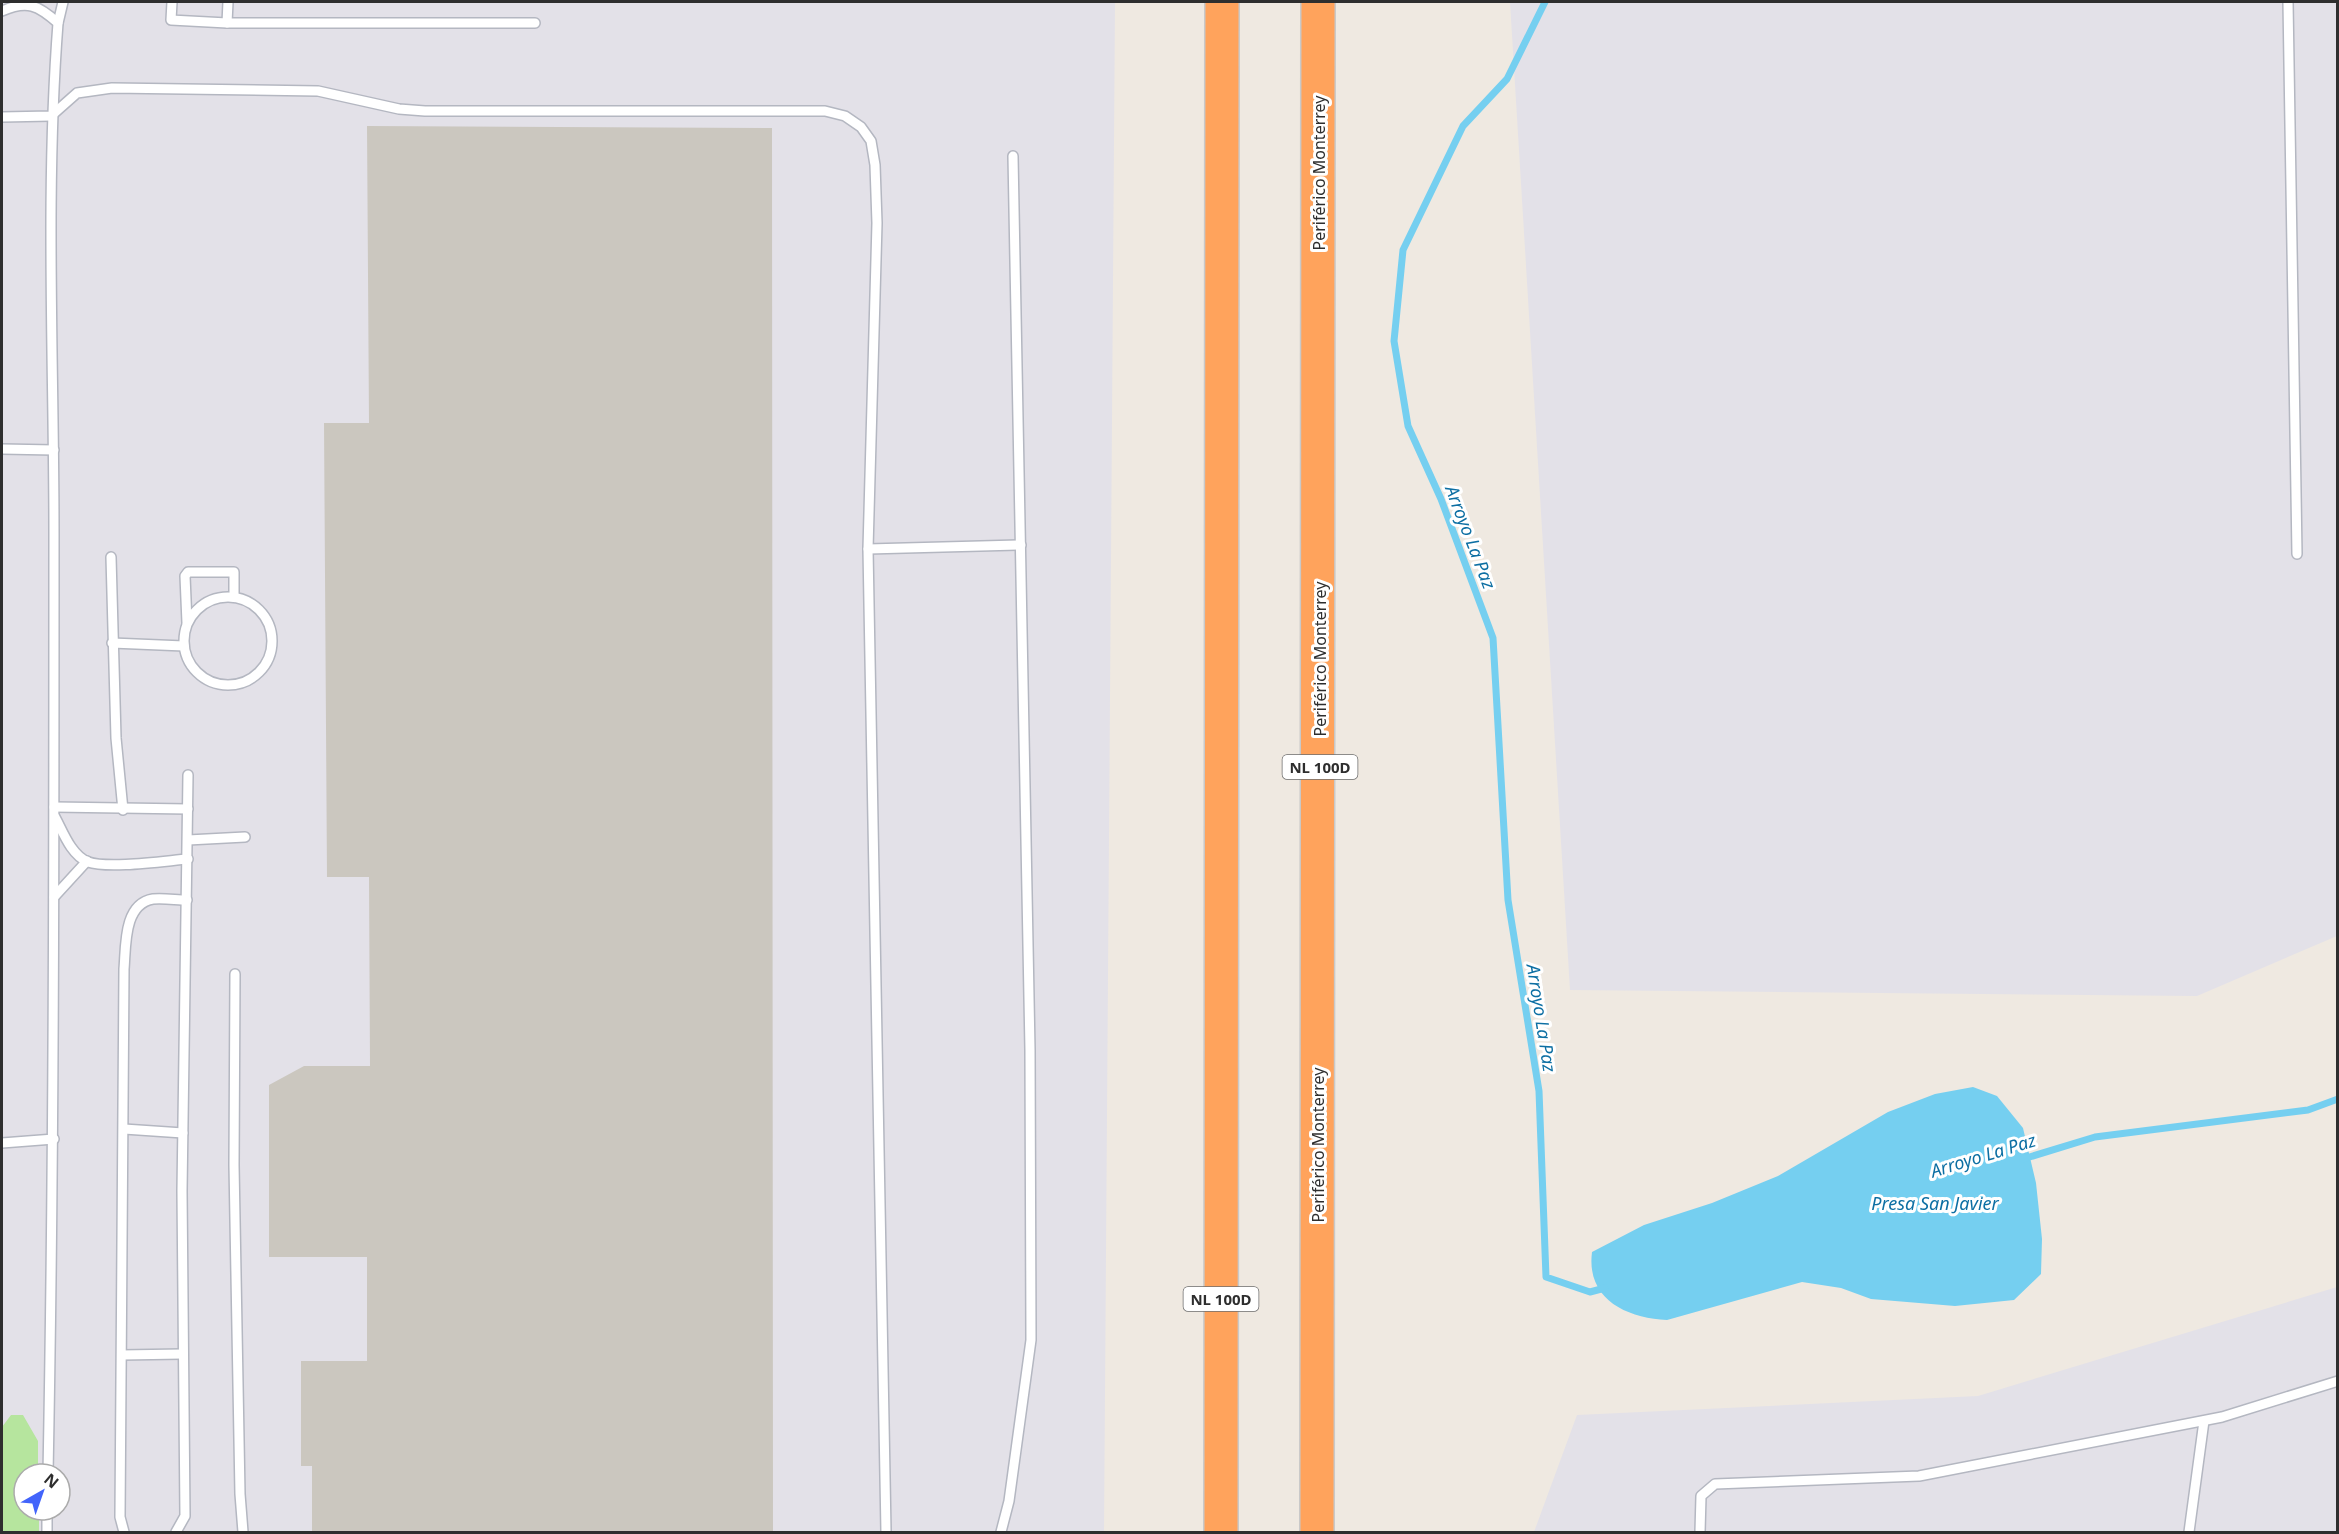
<svg xmlns="http://www.w3.org/2000/svg" width="2339" height="1534" viewBox="0 0 2339 1534" font-family="'Noto Sans',sans-serif">
  <style>
    .industrial { fill: #e3e1e8; fill-rule: evenodd }
    .green { fill: #b6e59e }
    .water { fill: #75cff0 }
    .lines { fill: none; stroke-linecap: round; stroke-linejoin: round }
    .stream { stroke: #75cff0; stroke-width: 7 }
    .building { fill: #cbc7bf }
    .service-casing { stroke: #b4b7c1; stroke-width: 12 }
    .motorway-casing { stroke: #c9c9c9; stroke-width: 36 }
    .service { stroke: #fff; stroke-width: 9 }
    .motorway { stroke: #ffa35c; stroke-width: 33 }
    .labels { text-anchor: middle; dominant-baseline: central; stroke-width: 6; stroke-linejoin: round; paint-order: stroke }
    .shield { fill: #fff; stroke: #6d6d6d; stroke-width: 1.5 }
    .shield-label { font-size: 15px; font-weight: bold; fill: #2e2e2e }
    .street-label { font-size: 16px; fill: #2e2e2e; stroke: #fff }
    .water-label { font-size: 18px; font-style: italic; fill: #0d6fa3; stroke: #fff }
  </style>
  <rect width="100%" height="100%" fill="#efe9e1"/>
  <!-- industrial -->
  <g class="industrial">
    <path d="M2 2H1115L1104 1532H2ZM24 1474H60V1510H24Z"/>
    <path d="M1510 2H2337V936L2197 996 1570 990Z"/>
    <path d="M2337 1287V1532H1534L1577 1415 1978 1396Z"/>
  </g>
  <!-- green -->
  <path class="green" d="M11 1415H23L38 1441V1474H24V1510H39V1532H2V1427Z"/>
  <!-- water -->
  <path class="water" d="M1973 1087 1997 1096 2023 1128 2036 1183 2042 1239 2041 1274 2014 1300 1955 1306 1871 1299 1841 1288 1802 1282 1667 1320C1626 1318 1586 1299 1592 1252L1644 1225 1712 1203 1778 1176 1888 1112 1935 1094Z"/>
  <g class="lines">
    <!-- stream -->
    <g class="stream">
      <path d="M1545 2 1507 79 1463 126 1403 250 1394 341 1408 426 1441 499 1493 638 1508 900 1539 1091 1546 1277 1590 1292 1605 1288"/>
      <path d="M2023 1159 2095 1137 2308 1110 2338 1099"/>
    </g>
  </g>
  <!-- building -->
  <path class="building" d="M367 126 772 128 773 1532H312V1466H301V1361H367V1257H269V1085L304 1066H370L369 877H327L324 423H369Z"/>
  <g class="lines">
    <defs>
      <g id="service">
        <path d="M172 2 171 20 227 23H535"/>
        <path d="M2288 2 2297 554"/>
        <path d="M2 11C27 0 38 5 58 23 45 192 54 363 54 533 54 847 54 1160 48 1474"/>
        <path d="M58 23 63 2"/>
        <path d="M227 23 228 2"/>
        <path d="M2 117 51 116 77 93 112 88 318 91 399 109 425 111H825L845 116 861 127 871 141 875 165 877 223 868 549 886 1532"/>
        <path d="M2 449 54 450"/>
        <path d="M868 549 1021 545"/>
        <path d="M111 557 116 738 123 810"/>
        <circle cx="228" cy="641" r="44"/>
        <path d="M187 623 185 576 188 572H234V597"/>
        <path d="M112 643 184 646"/>
        <path d="M54 807 188 809"/>
        <path d="M55 817C63 832 71 855 88 862 109 869 164 861 188 859"/>
        <path d="M188 840 245 837"/>
        <path d="M54 897 87 861"/>
        <path d="M235 974 234 1165 240 1494 243 1532"/>
        <path d="M124 1129 183 1133"/>
        <path d="M2 1143 54 1139"/>
        <path d="M122 1355 182 1354"/>
        <path d="M47 1532V1510"/>
        <path d="M124 1532 120 1517 124 969C126 947 123 904 153 899 164 898 177 900 187 900"/>
        <path d="M176 1532 185 1516 182 1191 188 775"/>
        <path d="M1001 1532 1009 1501 1031 1340 1030 1050 1013 156"/>
        <path d="M1700 1532 1701 1496 1715 1484 1919 1476 2222 1417 2338 1381"/>
        <path d="M2189 1532 2204 1421"/>
      </g>
      <g id="motorway">
        <path d="M1221 1532 1222 2"/>
        <path d="M1317 1532 1318 2"/>
      </g>
    </defs>
    <!-- service casing -->
    <use href="#service" class="service-casing"/>
    <!-- motorway casing -->
    <use href="#motorway" class="motorway-casing"/>
    <!-- service -->
    <use href="#service" class="service"/>
    <!-- motorway -->
    <use href="#motorway" class="motorway"/>
  </g>
  <g class="labels">
    <!-- shield labels -->
    <g class="shield">
      <rect x="1282.5" y="755" width="75" height="24" rx="4.5"/>
      <rect x="1183.5" y="1287" width="75" height="24" rx="4.5"/>
    </g>
    <g class="shield-label">
      <text x="1320" y="767">NL 100D</text>
      <text x="1221" y="1299">NL 100D</text>
    </g>
    <!-- street labels -->
    <g class="street-label">
      <text transform="translate(1319 173) rotate(-90)">Periférico Monterrey</text>
      <text transform="translate(1320 659) rotate(-90)">Periférico Monterrey</text>
      <text transform="translate(1318 1145) rotate(-90)">Periférico Monterrey</text>
    </g>
    <!-- water labels -->
    <g class="water-label">
      <text transform="translate(1471 537) rotate(69)">Arroyo La Paz</text>
      <text transform="translate(1542 1018) rotate(81)">Arroyo La Paz</text>
      <text transform="translate(1983 1155) rotate(-17)">Arroyo La Paz</text>
      <text x="1935" y="1203">Presa San Javier</text>
    </g>
  </g>
  <!-- border -->
  <rect width="2339" height="1534" fill="none" stroke="#2e2e2e" stroke-width="6"/>
  <!-- north arrow -->
  <g transform="translate(42 1492) rotate(40)"><circle r="28" fill="#ffffff" stroke="#ababab" stroke-width="1.5"/>
  <path d="M0-4.5L10 22L0 15L-10 22Z" fill="#4264fb"/>
  <text y="-9" font-size="16" font-weight="bold" text-anchor="middle" fill="#2e2e2e">N</text>
  </g>
</svg>
